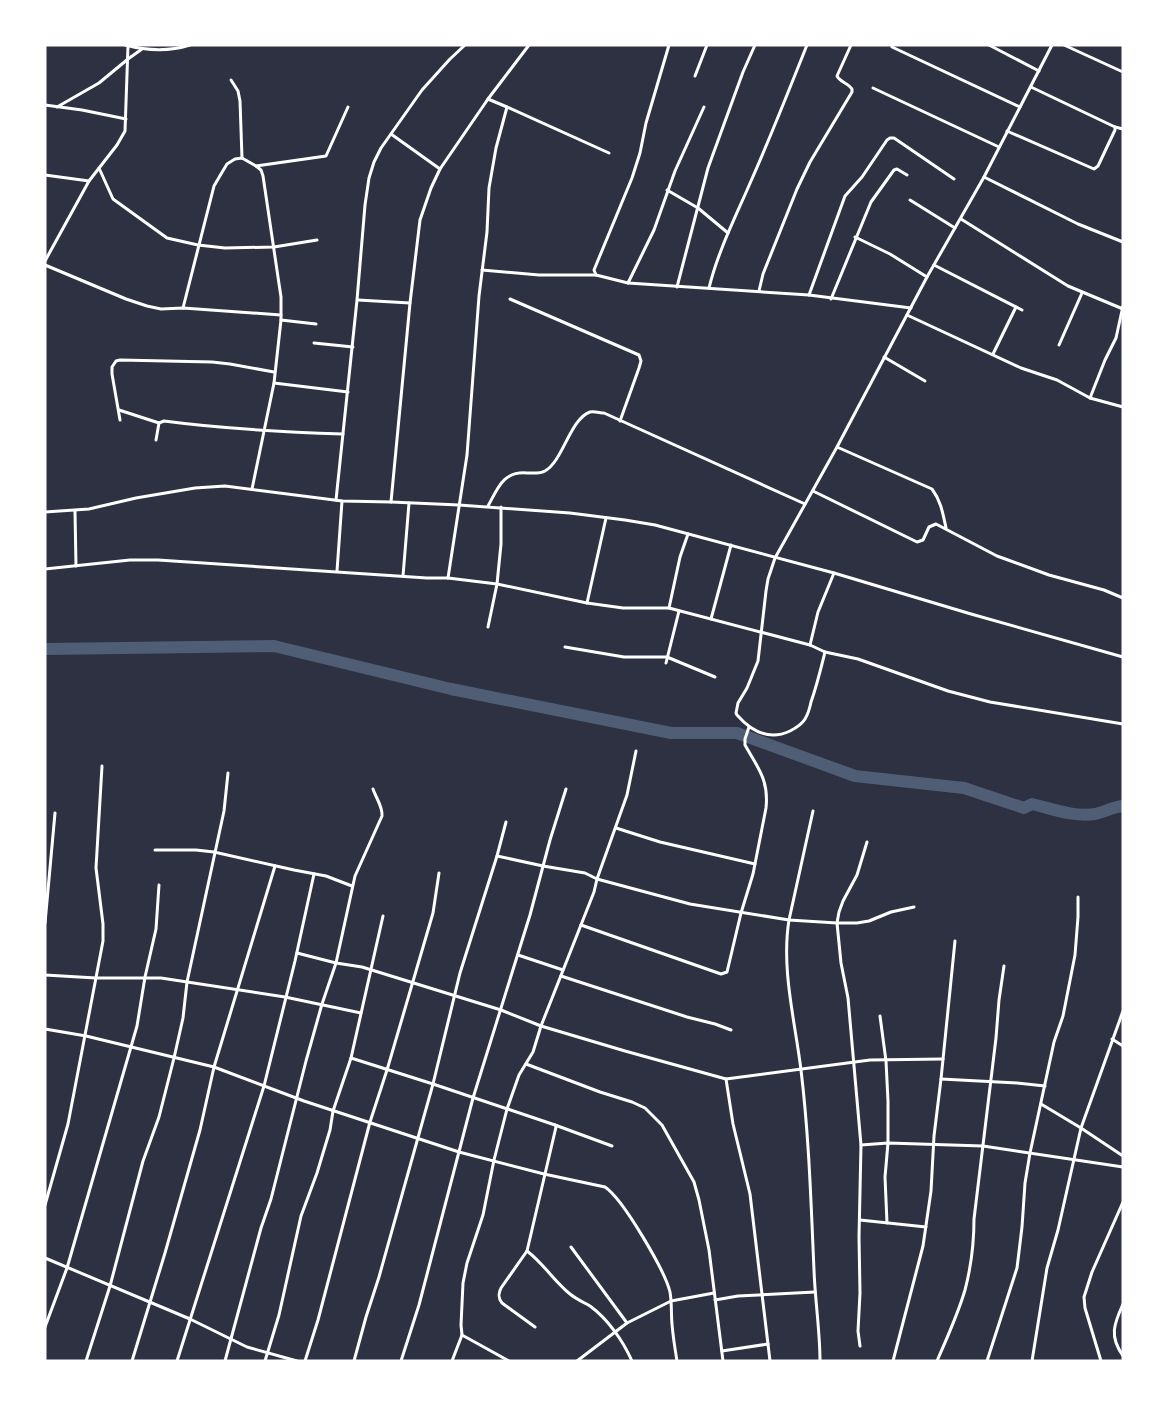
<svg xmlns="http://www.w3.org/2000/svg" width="1168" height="1406" viewBox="0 0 1168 1406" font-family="Rubik,sans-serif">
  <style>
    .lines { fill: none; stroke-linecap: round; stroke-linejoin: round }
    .river { stroke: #4f5d75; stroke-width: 12 }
    .minor { stroke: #fff; stroke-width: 3 }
  </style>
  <rect width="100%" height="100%" fill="#2d3142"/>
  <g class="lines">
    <!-- river -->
    <path class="river" d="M45 649 274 646 451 689 671 733H737L855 776 964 788 1024 808 1032 804C1053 809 1073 817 1095 814 1104 812 1113 807 1123 806"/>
    <!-- minor -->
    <g class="minor">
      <path d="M125 45C148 51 168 52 190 45"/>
      <path d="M669 45 646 123 640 153 632 178 594 270 596 275 628 283 809 295 911 308"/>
      <path d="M989 45 1039 71"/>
      <path d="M1064 45 1123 72"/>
      <path d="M892 47 1020 107"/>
      <path d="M695 76 707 45"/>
      <path d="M231 80 238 91 240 101 242 158"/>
      <path d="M1031 87 1115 127 1123 129"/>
      <path d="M873 88 999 147"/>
      <path d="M45 105 82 110 126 119"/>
      <path d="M57 107 99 83 128 59 142 49"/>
      <path d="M507 107 609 153"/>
      <path d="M1007 131 1094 169 1098 166 1115 130V127"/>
      <path d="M391 134 440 169"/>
      <path d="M256 166 326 156 348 107"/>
      <path d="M99 168 113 199 167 238 198 245 225 248 274 247 317 240"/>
      <path d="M45 175 89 181"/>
      <path d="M984 177 1078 224 1123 242"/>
      <path d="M667 190 698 208 728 233"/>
      <path d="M910 200 955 228"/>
      <path d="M961 219 1068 286 1123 309"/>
      <path d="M855 237 890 254 927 277"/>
      <path d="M45 261 89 181 117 145 125 131 128 46"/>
      <path d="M45 265 126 299 147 306 161 309 183 308 281 315"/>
      <path d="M934 265 1022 310"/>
      <path d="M482 270 539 275H596"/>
      <path d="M628 283 654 230 675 171 704 107"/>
      <path d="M677 287 708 168 743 72 755 45"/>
      <path d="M709 288C718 251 736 216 751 181 771 136 789 90 807 45"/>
      <path d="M759 291 763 274 797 189 810 162 852 92V89C848 83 840 82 837 76L851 45"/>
      <path d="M809 295 845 196 862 177 887 140 890 138H894L954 179"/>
      <path d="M510 299 639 355 641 361 639 368 620 421"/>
      <path d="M831 299 871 202 894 170 897 169 907 175"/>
      <path d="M358 300 410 303"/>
      <path d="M183 308 214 186 221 174 227 164 235 159 242 158 256 166 261 170 263 176 278 277 281 297V320L274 383 252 489"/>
      <path d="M907 315 1021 368 1057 380 1090 398 1123 407"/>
      <path d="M281 320 316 324"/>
      <path d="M314 343 353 347"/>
      <path d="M1059 345 1082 293"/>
      <path d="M993 354 1016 307"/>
      <path d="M884 357 925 381"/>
      <path d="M274 383 348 392"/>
      <path d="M1090 398 1105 360 1116 338 1123 306"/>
      <path d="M119 410 159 423 164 421C224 429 283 432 343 434"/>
      <path d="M120 420 112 374V367L116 361 120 360 212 362 230 364 274 372"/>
      <path d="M156 440 159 423"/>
      <path d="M837 447 932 489C941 501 943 514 946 528"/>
      <path d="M813 491 917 542 923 540 929 527 936 524 997 556 1049 575 1104 590 1123 598"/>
      <path d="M336 500 357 300 365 205 369 178 374 162 381 148 422 90 450 59 465 45"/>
      <path d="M391 502 410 303 420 220 431 188 440 169 488 99 529 45"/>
      <path d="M488 506C498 488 503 471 527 473 533 473 540 474 545 471 563 461 570 419 590 412 595 411 600 413 604 413L805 504"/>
      <path d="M75 511 76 566"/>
      <path d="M45 512 89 509 136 498 195 488 225 486 342 501 391 502 459 505 570 513 625 520 655 525 834 573 971 614 1123 657"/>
      <path d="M45 569 130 560H158L427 578H448L497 584 587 603 623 608H669L810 645 825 652 858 659 948 691 990 702 1123 724"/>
      <path d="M337 571 342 501"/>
      <path d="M403 576 409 503"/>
      <path d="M448 578 467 455 479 296 487 232 489 188 496 148 507 107 488 99"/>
      <path d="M587 603 606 518"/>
      <path d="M669 608 680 557 688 534"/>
      <path d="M711 619 731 545"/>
      <path d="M488 627 497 584 501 544V507"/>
      <path d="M810 645 818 612 834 573"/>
      <path d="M565 647 624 657H667L715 677"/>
      <path d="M825 652C821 668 817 685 811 702 810 707 808 714 805 719 802 724 796 728 790 731 769 741 752 732 737 715L736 713 738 703 747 688 758 661 766 591 768 579 775 558 837 447 927 277 984 177 1052 45"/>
      <path d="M666 663 679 611"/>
      <path d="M813 811 789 920C781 969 795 1021 801 1070 809 1136 811 1203 814 1270 815 1300 820 1331 820 1361"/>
      <path d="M616 828 660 842 755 864"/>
      <path d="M155 850H196L214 852 294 870 326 876 352 886"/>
      <path d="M497 856 543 866 585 873 597 879 690 904 789 920 837 923H857L869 921 891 912 914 907"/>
      <path d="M45 923 55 813"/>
      <path d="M581 925 721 974 727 972 741 913 753 874 766 808C769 780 758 768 745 745V739L749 727"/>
      <path d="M297 953 336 963 355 876 382 816C383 807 376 798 373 789"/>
      <path d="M518 955 563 970"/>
      <path d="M45 975 96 978H161L285 997 361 1013"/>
      <path d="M561 976 687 1017 715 1024 731 1030"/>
      <path d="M880 1016 886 1061 888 1101V1143L885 1177 887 1223"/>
      <path d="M45 1029 86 1036 214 1067 304 1101 459 1152 544 1174 605 1187C623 1199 665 1271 670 1292 672 1303 671 1314 672 1324 673 1337 675 1349 677 1361"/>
      <path d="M1112 1039 1123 1046"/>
      <path d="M351 1058 433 1084 555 1125 556 1127 527 1251 501 1288C498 1294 498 1298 502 1303L535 1327"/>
      <path d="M526 1064 600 1092 632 1102 645 1108 662 1125 694 1182 699 1200 709 1250 723 1361"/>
      <path d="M726 1079 733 1124 750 1194 770 1361"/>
      <path d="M941 1079 1017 1083 1045 1086"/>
      <path d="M1041 1104 1081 1128 1123 1156"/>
      <path d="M555 1125 612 1146"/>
      <path d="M861 1145 888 1143 983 1146 1123 1167"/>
      <path d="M45 1205 68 1124 103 941V924L96 868 102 766"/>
      <path d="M860 1220 926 1227"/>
      <path d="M571 1247 627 1323"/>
      <path d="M527 1251C543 1263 554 1281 570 1294 576 1299 583 1302 590 1306 608 1319 623 1341 632 1361"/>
      <path d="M45 1258 190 1319 247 1347 297 1361"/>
      <path d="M715 1300 738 1296 815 1292"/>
      <path d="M1123 1304C1114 1324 1109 1336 1123 1356"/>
      <path d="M45 1327 67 1268 137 1026 145 977 156 929 159 885"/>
      <path d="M462 1335 509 1361"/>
      <path d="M860 1346 858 1331 860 1293 859 1237 861 1145 848 998 841 963 837 923 839 912 843 901 857 875 867 842"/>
      <path d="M722 1351 768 1344"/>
      <path d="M86 1361 110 1286 143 1161 159 1117 174 1058 183 1018 187 982 224 811 228 773"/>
      <path d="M132 1361 165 1253 200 1130 214 1067 275 866"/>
      <path d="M177 1361 264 1086 295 961 314 874"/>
      <path d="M225 1361 261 1228 271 1199 306 1061 322 1004 336 963 362 967 501 1010 541 1026 625 1051 726 1079 870 1060 943 1059"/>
      <path d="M265 1361 279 1315 301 1216 317 1173 330 1130 333 1111 351 1058 383 916"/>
      <path d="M305 1361 318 1320 370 1122 387 1070 433 913 439 873"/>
      <path d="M354 1361 366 1317 379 1277 433 1084 460 973 497 856 506 822"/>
      <path d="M401 1361 419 1305 473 1098 530 915 550 840 566 789"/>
      <path d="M452 1361 462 1335 461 1325 463 1283 467 1263 483 1215 494 1160 507 1109 519 1075 533 1052 541 1026 594 892 597 879 627 795 636 751"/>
      <path d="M577 1361 627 1323 671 1301 714 1293"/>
      <path d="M893 1361 923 1246 931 1191 934 1136 941 1079 955 941"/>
      <path d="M937 1361C947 1338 958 1314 965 1290 971 1267 974 1243 974 1219L996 1038 999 1000 1004 966"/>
      <path d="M987 1361 1017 1268 1022 1227 1025 1183 1030 1153 1054 1042 1063 1016 1075 955 1078 917V897"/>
      <path d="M1032 1361 1047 1268 1058 1230 1081 1128 1123 1011"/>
      <path d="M1101 1361 1085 1308 1084 1297 1092 1272 1123 1202"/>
    </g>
  </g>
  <!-- border -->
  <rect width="1168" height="1406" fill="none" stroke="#ffffff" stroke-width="93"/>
</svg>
